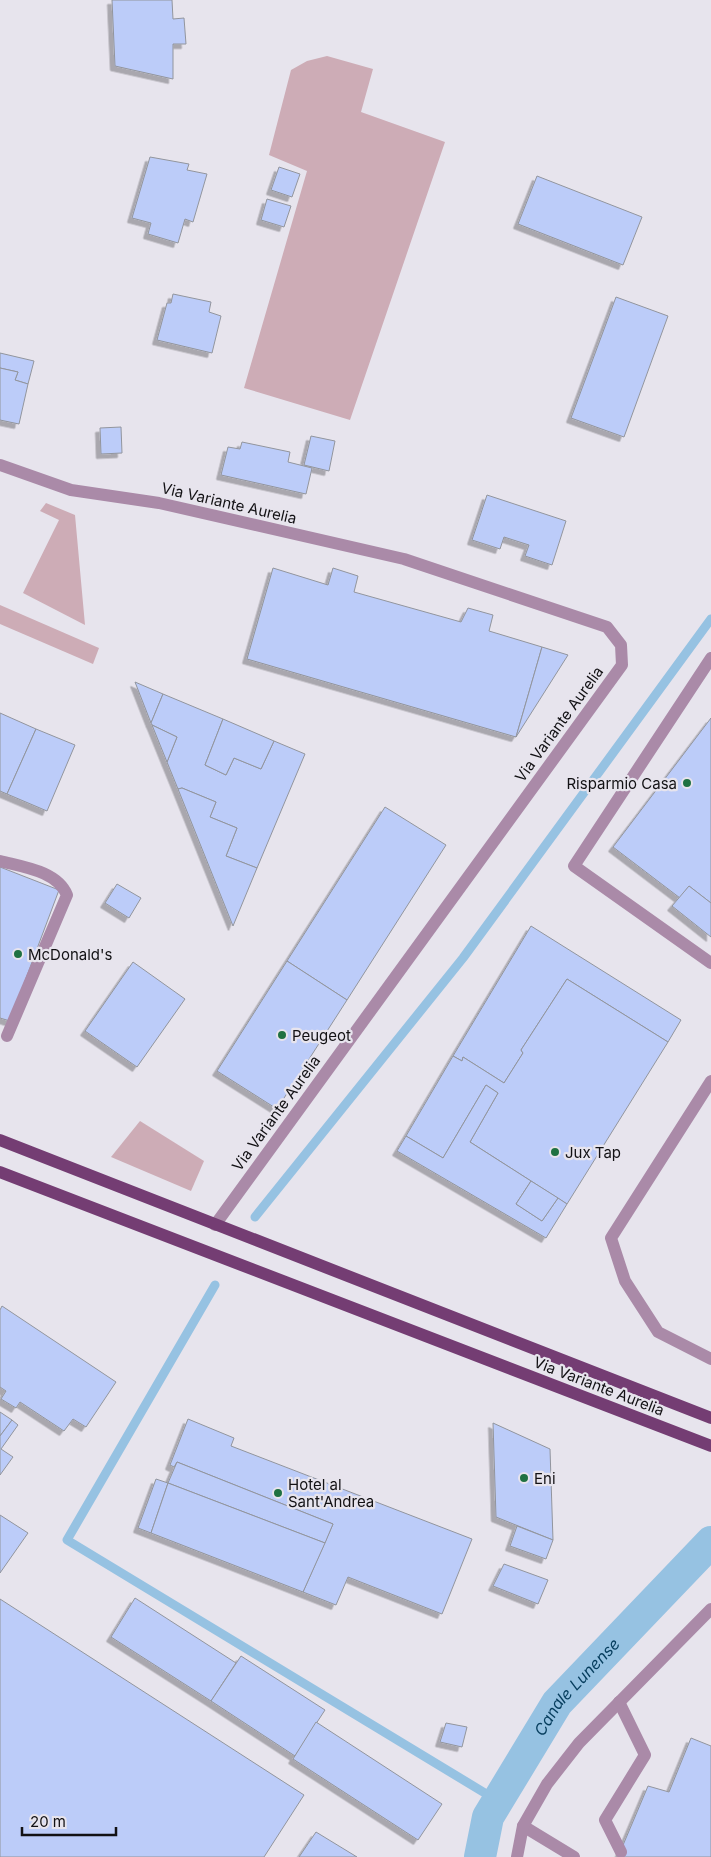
<svg xmlns="http://www.w3.org/2000/svg" width="711" height="1857" viewBox="0 0 711 1857" font-family="Inter,sans-serif">
  <style>
    .green { fill: #cdacb6 }
    .lines { fill: none; stroke-linecap: round; stroke-linejoin: round }
    .stream { stroke: #96c2e2; stroke-width: 9 }
    .canal { stroke: #96c2e2; stroke-width: 32 }
    .building { fill: #bcccf9; stroke: #92959d; filter: url(#shadow) }
    .lane { stroke: #aa8aa8; stroke-width: 12 }
    .street { stroke: #aa8aa8; stroke-width: 12 }
    .primary { stroke: #743d73; stroke-width: 12 }
    .poi-dot { fill: #1f7142; stroke: #e7e4ed; stroke-width: 2 }
    .labels { text-anchor: middle; dominant-baseline: central; stroke-width: 4.5; stroke-linejoin: round; paint-order: stroke }
    .street-label { font-size: 15px; fill: #121114; stroke: #e7e4ed }
    .poi-label { font-size: 15px; fill: #121114; stroke: #e7e4ed; text-anchor: start }
    .water-label { font-size: 16px; font-style: italic; fill: #063d5d; stroke: #e7e4ed }
  </style>
  <defs>
    <filter id="shadow"><feDropShadow dx="-4.5" dy="4.5" stdDeviation="0" flood-color="#0004"/></filter>
  </defs>
  <rect width="100%" height="100%" fill="#e7e4ed"/>
  <!-- green -->
  <g class="green">
    <path d="M327 56 373 69 361 112 445 142 350 420 244 388 307 171 269 155 291 70 307 61Z"/>
    <path d="M46 503 75 515 85 625 23 593 59 520 40 511Z"/>
    <path d="M0 605 99 648 93 664 0 624Z"/>
    <path d="M140 1121 204 1161 191 1191 111 1157Z"/>
  </g>
  <g class="lines">
    <!-- stream -->
    <g class="stream">
      <path d="M255 1217 463 958 711 619"/>
      <path d="M215 1285 67 1540 498 1801"/>
    </g>
    <!-- canal -->
    <path class="canal" id="s1" d="M480 1857 488 1817 557 1703 711 1542"/>
  </g>
  <!-- building -->
  <g class="building">
    <path d="M112 0H172L173 19 184 18 186 44H173V79L115 66Z"/>
    <path d="M150 157 189 164 187 170 207 174 193 222 185 219 178 243 148 234 151 223 132 218Z"/>
    <path d="M279 167 300 174 292 197 271 190Z"/>
    <path d="M537 176 642 217 623 265 518 224Z"/>
    <path d="M267 199 291 206 284 227 261 220Z"/>
    <path d="M173 294 211 302 209 312 221 316 212 353 157 340 167 303H171Z"/>
    <path d="M616 297 668 316 624 437 571 418Z"/>
    <path d="M0 353 34 361 28 384 15 380 18 372 0 368Z"/>
    <path d="M0 368 18 372 15 380 28 384 19 424 0 420Z"/>
    <path d="M121 427 122 453 101 454 100 428Z"/>
    <path d="M311 436 335 441 329 471 304 465Z"/>
    <path d="M242 442 290 452 288 462 312 468 306 494 221 475 228 447 240 449Z"/>
    <path d="M487 495 566 521 552 565 525 556 529 545 504 537 500 549 472 540Z"/>
    <path d="M273 568 328 585 333 568 358 576 354 592 461 622 468 608 493 615 489 631 542 647 516 737 247 659Z"/>
    <path d="M542 647 568 655 516 737Z"/>
    <path d="M135 682 163 694 151 723Z"/>
    <path d="M163 694 223 719 205 765 226 775 234 758 261 769 274 741 305 754 257 868 226 856 237 828 210 817 216 802 182 788 178 789 167 762 177 737 152 725 151 723Z"/>
    <path d="M0 713 36 729 7 794 0 791Z"/>
    <path d="M711 718V903L689 886 680 898 613 847Z"/>
    <path d="M223 719 274 741 261 769 234 758 226 775 205 765Z"/>
    <path d="M152 725 177 737 167 762Z"/>
    <path d="M36 729 75 745 47 811 7 794Z"/>
    <path d="M182 788 216 802 210 817 237 828 226 856 257 868 233 926 178 789Z"/>
    <path d="M385 807 446 845 347 1000 287 961Z"/>
    <path d="M0 867 59 890 10 1021 0 1018Z"/>
    <path d="M117 884 141 898 129 918 105 903Z"/>
    <path d="M689 886 711 903V937L672 906Z"/>
    <path d="M531 926 681 1020 668 1042 567 979 521 1050 523 1053 504 1083 463 1057 462 1061 453 1056Z"/>
    <path d="M287 961 347 1000 277 1109 217 1071Z"/>
    <path d="M133 962 185 999 137 1067 85 1031Z"/>
    <path d="M567 979 668 1042 567 1204 470 1142 498 1093 486 1085 443 1158 406 1136 453 1056 462 1061 463 1057 504 1083 523 1053 521 1050Z"/>
    <path d="M486 1085 498 1093 470 1142 531 1181 516 1204 542 1221 558 1198 567 1204 546 1238 397 1151 406 1136 443 1158Z"/>
    <path d="M531 1181 558 1198 542 1221 516 1204Z"/>
    <path d="M2 1306 116 1382 86 1427 73 1419 64 1431 20 1402 16 1408 1 1399 6 1391 0 1387V1310Z"/>
    <path d="M0 1412 12 1420 0 1436Z"/>
    <path d="M188 1419 234 1438 231 1446 472 1539 442 1614 348 1577 336 1605 303 1592 333 1524 177 1462 174 1467 170 1465Z"/>
    <path d="M12 1420 18 1425 1 1449 13 1457 0 1475V1436Z"/>
    <path d="M493 1423 550 1449 553 1540 496 1517Z"/>
    <path d="M177 1462 333 1524 325 1543 168 1483Z"/>
    <path d="M156 1479 168 1483 151 1533 138 1528Z"/>
    <path d="M168 1483 325 1543 303 1592 151 1533Z"/>
    <path d="M0 1515 28 1533 0 1573Z"/>
    <path d="M517 1526 553 1540 546 1559 510 1546Z"/>
    <path d="M504 1564 548 1580 538 1604 493 1586Z"/>
    <path d="M135 1598 236 1663 211 1701 111 1637Z"/>
    <path d="M0 1599 304 1795 264 1857H0Z"/>
    <path d="M241 1656 325 1710 295 1756 211 1701Z"/>
    <path d="M316 1722 442 1804 418 1840 293 1759Z"/>
    <path d="M446 1723 467 1727 462 1747 440 1742Z"/>
    <path d="M691 1738 711 1746V1857H618L648 1786 669 1792Z"/>
    <path d="M316 1832 357 1857H299Z"/>
  </g>
  <g class="lines">
    <!-- lane -->
    <g class="lane">
      <path d="M711 658 574 866 711 963"/>
      <path d="M0 861C23 867 57 871 67 895L7 1036"/>
      <path d="M711 1081 611 1238 625 1281 658 1332 711 1359"/>
      <path d="M619 1702 645 1755 605 1820 621 1852"/>
      <path d="M523 1826 574 1857"/>
      <path d="M517 1857 523 1826 547 1784 579 1743 711 1609"/>
    </g>
    <!-- street -->
    <path class="street" d="M0 465 71 490 159 503 404 559 607 627 621 645 622 665 215 1225"/>
    <!-- primary -->
    <g class="primary">
      <path d="M0 1140 711 1418"/>
      <path d="M0 1172 711 1446"/>
    </g>
  </g>
  <!-- markers -->
  <g class="poi-dot">
    <circle cx="687" cy="783" r="5"/>
    <circle cx="18" cy="954" r="5"/>
    <circle cx="282" cy="1035" r="5"/>
    <circle cx="555" cy="1152" r="5"/>
    <circle cx="524" cy="1478" r="5"/>
    <circle cx="278" cy="1493" r="5"/>
  </g>
  <g class="labels">
    <!-- street labels -->
    <g class="street-label">
      <text transform="translate(229 503) rotate(13)">Via Variante Aurelia</text>
      <text transform="translate(559 724) rotate(-54)">Via Variante Aurelia</text>
      <text transform="translate(276 1113) rotate(-54)">Via Variante Aurelia</text>
      <text transform="translate(599 1386) rotate(21)">Via Variante Aurelia</text>
    </g>
    <!-- poi labels -->
    <g class="poi-label">
      <text x="677" y="783" text-anchor="end">Risparmio Casa</text>
      <text x="28" y="954">McDonald's</text>
      <text x="292" y="1035">Peugeot</text>
      <text x="565" y="1152">Jux Tap</text>
      <text x="534" y="1478">Eni</text>
      <text x="288" y="1484">Hotel al<tspan x="288" dy="17">Sant'Andrea</tspan></text>
    </g>
    <!-- water labels -->
    <g class="water-label">
      <text stroke="none"><textPath href="#s1" startOffset="199">Canale Lunense</textPath></text>
    </g>
  </g>
  <!-- scale -->
  <path d="M22 1827v8h94v-8" fill="none" stroke="#121114" stroke-width="2.5"/>
  <text x="30" y="1827" font-size="15" fill="#121114" stroke="#e7e4ed" stroke-width="4" paint-order="stroke">20 m</text>
</svg>
